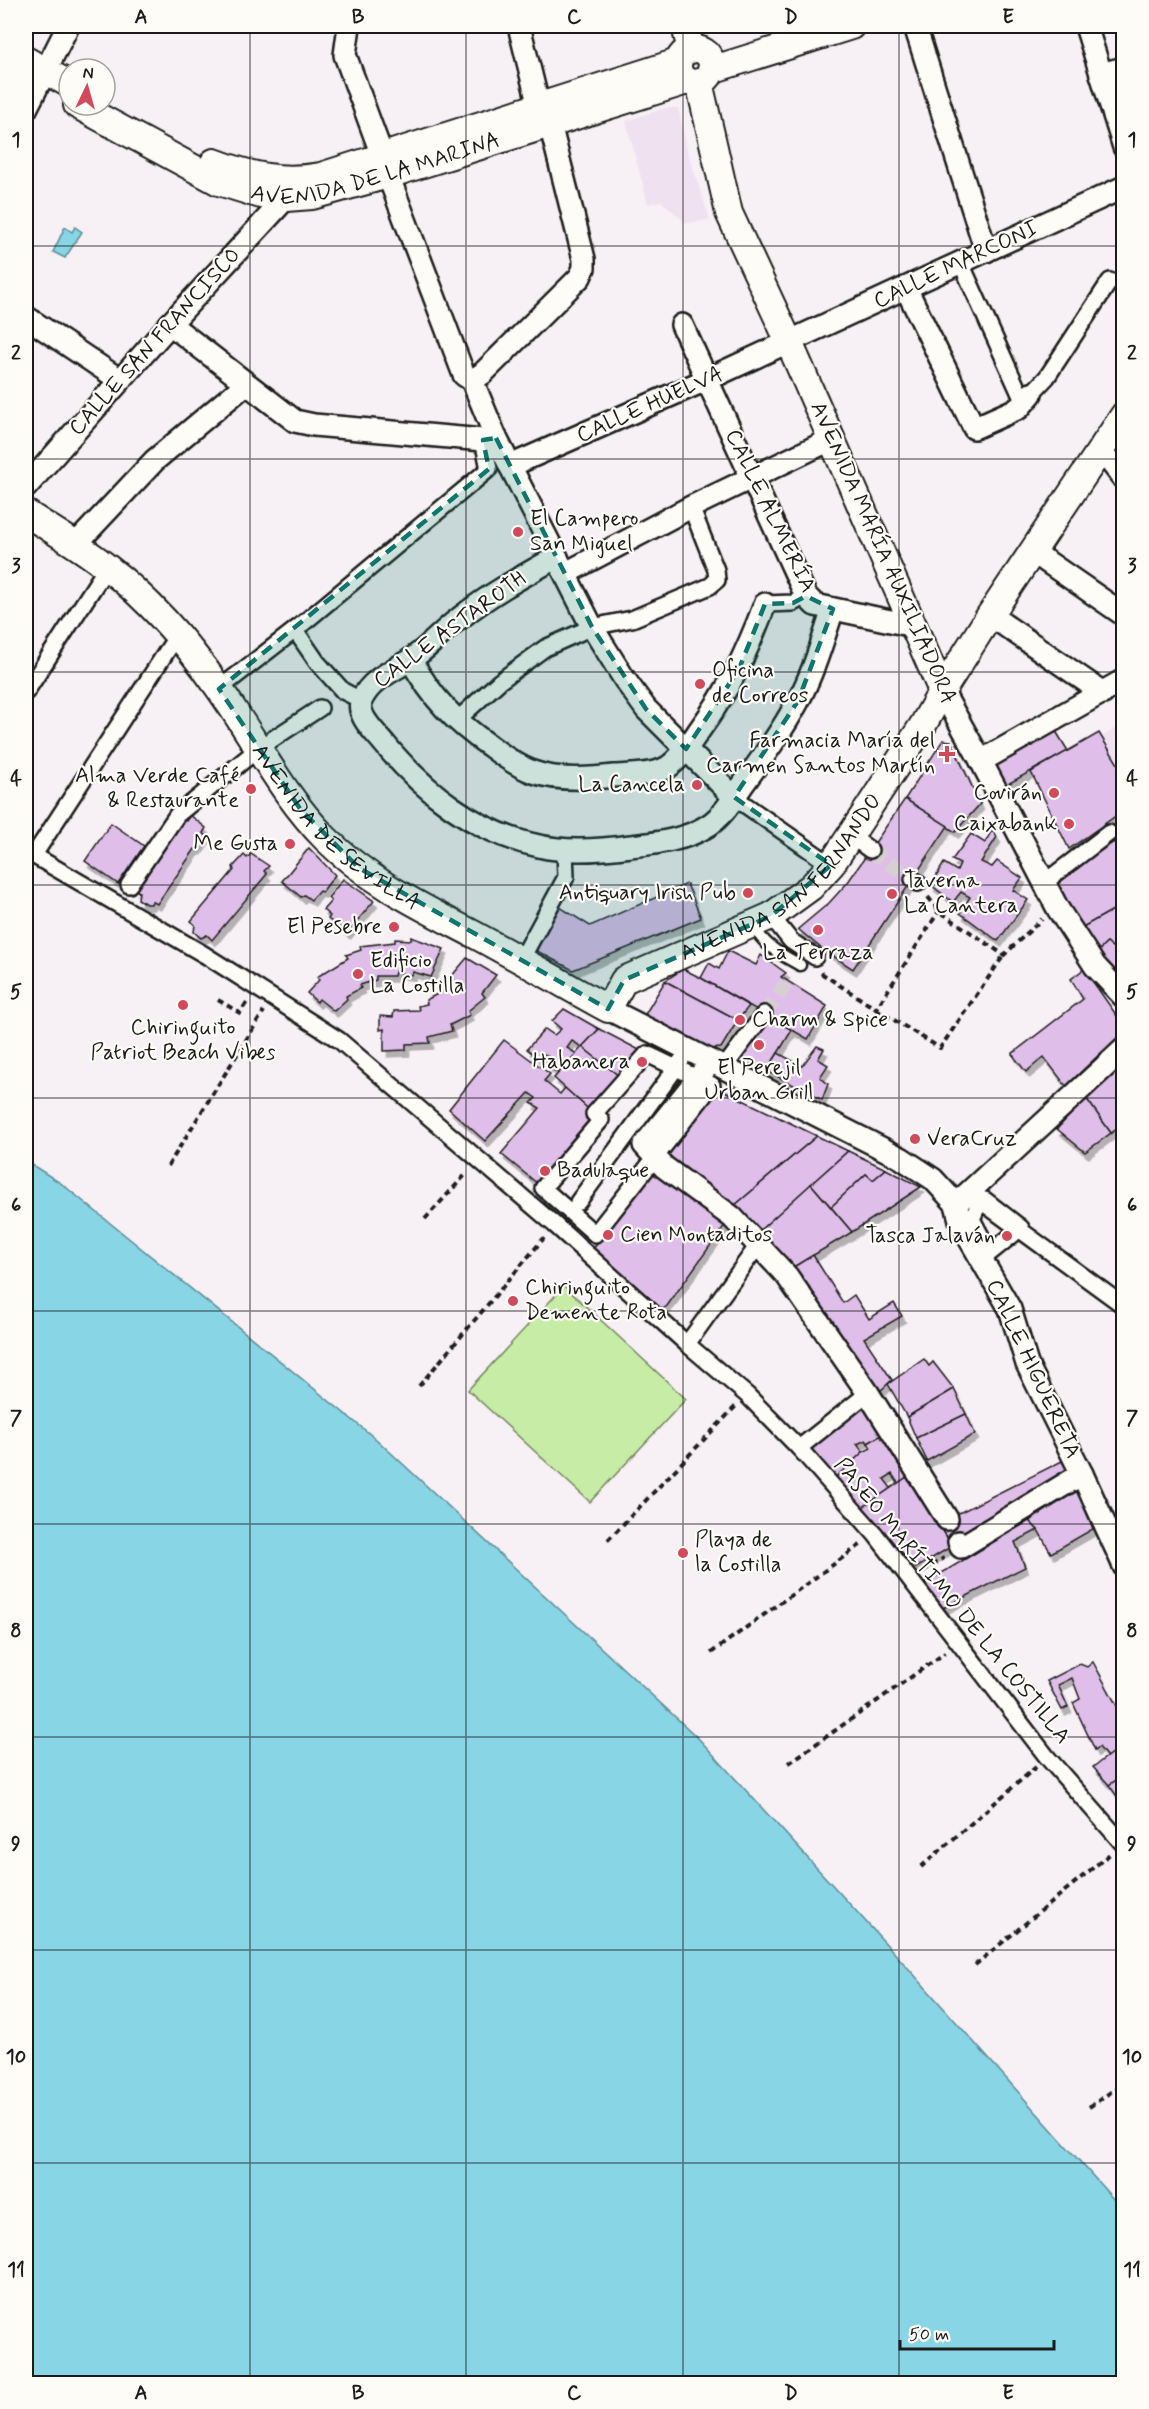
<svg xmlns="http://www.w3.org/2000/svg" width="1149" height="2409" viewBox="0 0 1149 2409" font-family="Mynerve,sans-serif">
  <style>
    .built { fill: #f0e1f1 }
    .green { fill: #c7eca5; stroke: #728460; stroke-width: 1.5 }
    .water { fill: #87d5e5; stroke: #5c8b95; stroke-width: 1.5 }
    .building { fill: #dfbeea; stroke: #1c1c1c; stroke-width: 1.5; filter: url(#shadow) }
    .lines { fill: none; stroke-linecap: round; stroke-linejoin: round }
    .pedestrian-tunnel { stroke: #d6d0d4; stroke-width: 15; stroke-dasharray: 15 8; stroke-linecap: butt }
    .service-casing { stroke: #1c1c1c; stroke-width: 15 }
    .pedestrian-casing { stroke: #1c1c1c; stroke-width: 20 }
    .minor-casing { stroke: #1c1c1c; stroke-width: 26 }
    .tertiary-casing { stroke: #1c1c1c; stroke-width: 30 }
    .path { stroke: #1c1c1c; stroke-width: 4; stroke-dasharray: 6 4.5; stroke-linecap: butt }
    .service { stroke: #fdfcf7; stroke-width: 10 }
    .pedestrian { stroke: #fdfcf7; stroke-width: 15 }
    .minor { stroke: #fdfcf7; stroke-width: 21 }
    .tertiary { stroke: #fdfcf7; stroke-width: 26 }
    .marked { fill: #0f766e; fill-opacity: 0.2; stroke: #0f766e; stroke-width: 4.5; stroke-dasharray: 12 8; stroke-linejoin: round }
    .grid { fill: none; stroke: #1c1c1c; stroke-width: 1.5; stroke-opacity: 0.55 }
    .poi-dot { fill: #d1495b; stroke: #fdfcf7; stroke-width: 2 }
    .labels { text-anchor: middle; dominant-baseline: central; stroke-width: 4.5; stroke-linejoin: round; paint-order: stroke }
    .street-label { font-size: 22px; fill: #1c1c1c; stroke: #fdfcf7 }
    .poi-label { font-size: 22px; fill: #1c1c1c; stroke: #fdfcf7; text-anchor: start }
    .neatline { fill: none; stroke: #1c1c1c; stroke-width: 2 }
    .grid-label { font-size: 20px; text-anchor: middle; font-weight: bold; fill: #1c1c1c }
  </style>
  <defs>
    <filter id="shadow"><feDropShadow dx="3.5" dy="6" stdDeviation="0" flood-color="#0004"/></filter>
  </defs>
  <rect width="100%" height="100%" fill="#f7f0f4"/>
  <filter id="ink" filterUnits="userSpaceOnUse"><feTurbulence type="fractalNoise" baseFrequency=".0167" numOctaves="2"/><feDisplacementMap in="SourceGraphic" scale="12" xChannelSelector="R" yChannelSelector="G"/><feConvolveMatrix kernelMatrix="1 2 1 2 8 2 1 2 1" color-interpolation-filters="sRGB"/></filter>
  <g filter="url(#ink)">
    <!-- built -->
    <g class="built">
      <path d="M665 108H678L688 153 710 220 686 223 661 201 648 204 626 121Z"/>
      <path d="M1123 724V773L1103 736Z"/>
    </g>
    <!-- green -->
    <path class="green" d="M564 1286 686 1399 590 1502 468 1390Z"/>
    <!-- water -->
    <g class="water">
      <path d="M65 227 72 232 75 227 82 232 65 258 53 252Z"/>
      <path d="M26 1161 62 1184 376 1439 699 1739 909 1969 1123 2210V2383H26Z"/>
    </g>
    <!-- building -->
    <g class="building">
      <path d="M1054 728 1068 751 1006 785 993 760Z"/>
      <path d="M1099 733 1124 774V810L1069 849 1031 772Z"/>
      <path d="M943 740 951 741 980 804 955 832 905 799Z"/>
      <path d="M905 799 948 826 853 969 822 949 798 929 829 903 848 882Z"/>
      <path d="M190 815 206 828 203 833 207 836 198 849H195L157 904 152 901 151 904H146L138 899 139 892 134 889 182 818 186 821Z"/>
      <path d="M111 823 144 846 118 884 85 861Z"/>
      <path d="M992 830 997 837 981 862 992 867 997 861 1022 878 1013 890 1028 900 998 941 960 913 970 897 961 892 953 902 931 885 944 863 957 871 960 864 952 860 971 834 985 843Z"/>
      <path d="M1114 842 1124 854V904L1081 928 1055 880Z"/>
      <path d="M309 848 335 875 322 892 319 891 311 900 304 895 301 897 282 881Z"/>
      <path d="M251 854 269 866 264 871 267 874 212 940 207 935 201 938 194 932 195 925 191 921 234 870 233 867 244 855 247 858Z"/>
      <path d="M343 879 374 901 347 933 328 919 330 916 323 910 331 901 328 898Z"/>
      <path d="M687 884 701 918 573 970 535 950 560 907 590 926Z"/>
      <path d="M1124 904V914L1121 916 1124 919V937L1112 947 1107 943 1097 952 1081 928Z"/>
      <path d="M411 937 444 949 431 977 413 972 412 975 395 972 394 976H376V980L360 985 361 988 346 996 347 999 334 1011 319 999 317 1002 307 993 319 980 317 977 348 958 346 955 361 950 360 946 395 942V939L411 940Z"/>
      <path d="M1124 937V982L1097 952 1107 943 1112 947Z"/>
      <path d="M728 951 756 965 761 955 786 973 781 977 827 1006 808 1039 701 978 709 963 719 969Z"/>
      <path d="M467 958 496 975 482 993 485 997 468 1011 470 1015 450 1025 452 1031 429 1037 430 1043 406 1044V1050L384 1051V1029L380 1030V1016L393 1017 394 1011 419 1010 418 1006 427 1004 426 1000 447 989 446 985 452 980 450 978Z"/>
      <path d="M683 969 701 978 749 1006 738 1020 665 981Z"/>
      <path d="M1084 969 1124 1026V1031L1066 1086 1044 1057 1026 1072 1012 1054 1083 999 1071 979Z"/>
      <path d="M665 981 738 1020 721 1048 709 1049 644 1016Z"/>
      <path d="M564 1009 599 1029 582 1047 572 1041 567 1048 577 1054 559 1074 546 1064 549 1057 542 1053 538 1058 527 1049 545 1029 554 1035 561 1029 552 1021Z"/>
      <path d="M769 1017 792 1030 767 1071 740 1057Z"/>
      <path d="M599 1029 647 1054 624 1080 582 1047Z"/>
      <path d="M504 1040 550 1074 544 1081 560 1094 565 1088 601 1120 543 1188 501 1154 540 1108 531 1103 536 1098 529 1093 485 1141 449 1109Z"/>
      <path d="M817 1046 824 1049 818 1059 828 1065 820 1077 828 1084 822 1100 767 1071 778 1053 802 1066Z"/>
      <path d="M582 1047 624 1080 594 1114 554 1078Z"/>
      <path d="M1124 1061V1124L1111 1133 1086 1098Z"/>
      <path d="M712 1085 817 1136 734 1206 659 1151Z"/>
      <path d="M1086 1098 1111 1133 1085 1152 1057 1129Z"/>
      <path d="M817 1136 848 1151 758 1232 734 1206Z"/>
      <path d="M848 1151 886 1169 873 1180 866 1174 831 1207 811 1184Z"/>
      <path d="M653 1168 725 1225 667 1306 659 1312 593 1248 597 1244 595 1234Z"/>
      <path d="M886 1169 921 1187 852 1232 831 1207 866 1174 873 1180Z"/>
      <path d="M811 1184 852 1232 792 1268 758 1232Z"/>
      <path d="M813 1255 843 1303 854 1295 869 1319 894 1303 902 1316 864 1338 892 1380 879 1392 792 1268Z"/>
      <path d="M924 1359 929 1366 933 1362 954 1389 907 1417 888 1384Z"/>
      <path d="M954 1389 966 1414 916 1438 907 1417Z"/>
      <path d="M865 1403 885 1433 868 1443 866 1440 857 1444 863 1452 835 1478 805 1446Z"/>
      <path d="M966 1414 975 1434 927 1461 916 1438Z"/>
      <path d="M885 1433 910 1475 898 1483 892 1474 884 1479 891 1488 862 1508 835 1478 863 1452 871 1448 868 1443Z"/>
      <path d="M1062 1461 1069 1474 952 1546 939 1523Z"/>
      <path d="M910 1475 952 1546 916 1568 862 1508Z"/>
      <path d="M1078 1490 1093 1529 1051 1553 1038 1530 1029 1521Z"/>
      <path d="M1029 1521 1038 1530 1015 1542 1025 1567 941 1609 925 1583Z"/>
      <path d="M1093 1662 1124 1719V1744L1107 1757 1099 1747 1095 1750 1073 1703 1080 1699 1072 1678 1058 1685 1068 1707 1062 1710 1047 1681 1080 1664 1087 1667Z"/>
      <path d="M1124 1744V1775L1109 1785 1093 1767Z"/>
      <path d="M1124 1775V1806L1109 1785Z"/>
    </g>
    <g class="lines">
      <!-- pedestrian-tunnel -->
      <g class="pedestrian-tunnel">
        <path d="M870 850 913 879"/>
        <path d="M764 1014 788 982"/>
      </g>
      <defs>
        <path id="service" d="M753 925C764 946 780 954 800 965"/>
        <g id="pedestrian">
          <path d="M961 263 1024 403"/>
          <path d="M1031 394 1047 377 1110 281"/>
          <path d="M765 604 793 603 806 596"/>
          <path d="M295 630 317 662 343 691 361 700"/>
          <path d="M219 689 295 630 489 469 483 440"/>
          <path d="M26 692 107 567"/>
          <path d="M456 721 500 681 545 648 592 627 632 619 710 586 717 580 716 570 691 507"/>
          <path d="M734 797 831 865"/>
          <path d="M851 836 870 850"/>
          <path d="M26 851 205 955 339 1040 555 1225 687 1344 747 1395 799 1448 875 1534 1047 1757 1124 1845"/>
          <path d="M34 855 178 634"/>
          <path d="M913 879 918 883"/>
          <path d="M1045 882 1109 833"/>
          <path d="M129 885 177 815 259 748 320 708"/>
          <path d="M771 916 791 941 815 957"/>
          <path d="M521 960 566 877 565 849"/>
          <path d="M647 1054 712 1085 595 1234 543 1188 601 1120 594 1114Z"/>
          <path d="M723 1069 764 1014"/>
          <path d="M973 1188 982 1202 1124 1306"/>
          <path d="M985 1200 1021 1228 990 1253 972 1219 977 1208Z"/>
          <path d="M578 1202 681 1061"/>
          <path d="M687 1344 759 1244"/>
          <path d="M799 1448 868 1393"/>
        </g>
        <g id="minor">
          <path d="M349 26 345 55 383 158"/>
          <path d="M519 26 539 107"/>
          <path d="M915 26 986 251"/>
          <path d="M1086 26 1124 147"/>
          <path d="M1101 74 1124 68"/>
          <path d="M26 109 68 26"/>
          <path d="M388 175 464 375 472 380 496 438 592 627 625 680 646 709 734 797"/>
          <path d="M906 288 974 428 1019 408 1031 394"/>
          <path d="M26 317 120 380"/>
          <path d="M170 324 295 421 314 425 483 440 496 438"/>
          <path d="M682 325 806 596 815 605 914 626"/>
          <path d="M472 380 482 374 580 277 584 268V259L550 124"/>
          <path d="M1098 453 1111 462 1124 479"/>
          <path d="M510 466 708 379 1124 187"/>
          <path d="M26 487 170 324 286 198"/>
          <path d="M75 545 155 460 246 384"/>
          <path d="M1033 552 1124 615"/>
          <path d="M557 557C523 576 490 594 460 618 443 630 429 648 411 659 394 671 372 678 362 699 355 714 374 731 383 742 423 791 476 833 539 846 568 853 602 850 631 846 658 843 686 840 709 825 724 815 734 797 744 783 763 757 782 731 797 703 813 674 823 640 833 609"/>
          <path d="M566 573 691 507 832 439"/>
          <path d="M990 615 1103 693"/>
          <path d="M411 660C432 698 454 721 490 746 503 756 517 766 533 772 558 781 589 779 614 776 631 775 654 775 668 767 680 759 690 744 698 732 730 688 746 654 765 604"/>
          <path d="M942 691 981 761 1058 909 1095 966 1124 997"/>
          <path d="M981 761 1124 680"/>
          <path d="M608 1009 901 1158 933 1179 956 1204 961 1224 1010 1309 1027 1364 1082 1474 1124 1566"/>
          <path d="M710 1063 644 1145 664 1167 732 1217 787 1276 868 1393 947 1519"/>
          <path d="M956 1204 1124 1049"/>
          <path d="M959 1542 961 1547 1082 1474"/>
        </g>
        <g id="tertiary">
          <path d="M685 26 691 50"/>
          <circle cx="695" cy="66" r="17"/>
          <path d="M26 60 69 84"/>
          <path d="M711 70 851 26"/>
          <path d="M699 82 729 213 789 342 942 691"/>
          <path id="s1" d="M77 105 219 182 261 195 286 198 312 196 388 175 687 81"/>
          <path d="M214 162C251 176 281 183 321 176L678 62"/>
          <path id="s2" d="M26 513C53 531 82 547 108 568 152 602 187 643 218 687 254 737 282 795 326 839 369 882 424 908 477 936 521 960 565 985 608 1009L624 980 771 916 811 887 831 865 923 725 942 691 990 615 1124 415"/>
        </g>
      </defs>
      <!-- service casing -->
      <use href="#service" class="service-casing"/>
      <!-- pedestrian casing -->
      <use href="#pedestrian" class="pedestrian-casing"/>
      <!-- minor casing -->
      <use href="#minor" class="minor-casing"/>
      <!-- tertiary casing -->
      <use href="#tertiary" class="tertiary-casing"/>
      <!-- path -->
      <g class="path">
        <path d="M928 897 939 911 1004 955 1042 919"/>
        <path d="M821 973 876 1009 939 911"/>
        <path d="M218 1000 240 1013 247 1002"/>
        <path d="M876 1009 940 1048 1004 955"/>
        <path d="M168 1166 264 1011"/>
        <path d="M425 1219 467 1173"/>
        <path d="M419 1386 544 1238"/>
        <path d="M608 1540 736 1406"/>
        <path d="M923 1571 944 1558"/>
        <path d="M711 1653 863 1543"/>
        <path d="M789 1763 945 1653"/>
        <path d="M921 1867 1036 1767"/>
        <path d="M975 1965 1111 1853"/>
        <path d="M1089 2107 1124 2083"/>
      </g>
      <!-- service -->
      <use href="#service" class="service"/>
      <!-- pedestrian -->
      <use href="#pedestrian" class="pedestrian"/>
      <!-- minor -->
      <use href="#minor" class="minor"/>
      <!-- tertiary -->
      <use href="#tertiary" class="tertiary"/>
    </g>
  </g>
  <!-- marked area -->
  <path class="marked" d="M496 438 592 627 646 709 686 749 739 669 765 604 793 603 806 596 833 609 798 701 734 797 831 865 771 916 624 980 608 1009 359 868 301 810 219 689 489 469 483 440Z"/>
  <!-- grid -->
  <path class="grid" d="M250 26V2384M466 26V2384M683 26V2384M899 26V2384M26 246H1124M26 459H1124M26 672H1124M26 885H1124M26 1098H1124M26 1311H1124M26 1524H1124M26 1737H1124M26 1950H1124M26 2163H1124"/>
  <!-- markers -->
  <g class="poi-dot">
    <circle cx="518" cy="532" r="6"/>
    <circle cx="700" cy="684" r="6"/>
    <path d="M944 745h6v6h6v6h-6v6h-6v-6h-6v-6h6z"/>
    <circle cx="697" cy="785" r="6"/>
    <circle cx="251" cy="789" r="6"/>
    <circle cx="1054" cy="793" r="6"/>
    <circle cx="1069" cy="824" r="6"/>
    <circle cx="290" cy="844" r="6"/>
    <circle cx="748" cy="893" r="6"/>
    <circle cx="892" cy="894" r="6"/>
    <circle cx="394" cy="927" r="6"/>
    <circle cx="818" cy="930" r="6"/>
    <circle cx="358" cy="974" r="6"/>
    <circle cx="183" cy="1005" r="6"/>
    <circle cx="740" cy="1020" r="6"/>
    <circle cx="759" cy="1045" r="6"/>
    <circle cx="642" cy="1062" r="6"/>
    <circle cx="915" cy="1139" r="6"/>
    <circle cx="545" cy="1171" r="6"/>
    <circle cx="608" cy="1235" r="6"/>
    <circle cx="1007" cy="1236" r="6"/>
    <circle cx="513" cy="1301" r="6"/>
    <circle cx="683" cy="1553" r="6"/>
  </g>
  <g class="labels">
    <!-- street labels -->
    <g class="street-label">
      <text stroke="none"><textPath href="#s1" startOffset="324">AVENIDA DE LA MARINA</textPath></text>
      <text transform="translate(956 265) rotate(-25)">CALLE MARCONI</text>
      <text transform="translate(155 342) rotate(-48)">CALLE SAN FRANCISCO</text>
      <text transform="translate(650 405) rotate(-24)">CALLE HUELVA</text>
      <text transform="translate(770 511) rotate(64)">CALLE ALMERÍA</text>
      <text transform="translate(883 553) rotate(66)">AVENIDA MARÍA AUXILIADORA</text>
      <text transform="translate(450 630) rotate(-36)">CALLE ASTAROTH</text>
      <text stroke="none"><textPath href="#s2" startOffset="447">AVENIDA DE SEVILLA</textPath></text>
      <text stroke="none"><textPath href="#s2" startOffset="1004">AVENIDA SAN FERNANDO</textPath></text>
      <text transform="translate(1033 1369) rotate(65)">CALLE HIGUERETA</text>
      <text transform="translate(952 1601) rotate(51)">PASEO MARÍTIMO DE LA COSTILLA</text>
    </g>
    <!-- poi labels -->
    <g class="poi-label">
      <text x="530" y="519">El Campero<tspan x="530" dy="25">San Miguel</tspan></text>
      <text x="712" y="671">Oficina<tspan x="712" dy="25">de Correos</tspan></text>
      <text x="935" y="741" text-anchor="end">Farmacia María del<tspan x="935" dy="25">Carmen Santos Martín</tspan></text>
      <text x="239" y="776" text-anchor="end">Alma Verde Café<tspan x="239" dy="25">&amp; Restaurante</tspan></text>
      <text x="685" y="785" text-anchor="end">La Cancela</text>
      <text x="1042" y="793" text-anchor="end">Covirán</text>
      <text x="1057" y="824" text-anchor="end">Caixabank</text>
      <text x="278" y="844" text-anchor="end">Me Gusta</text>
      <text x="904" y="881">Taverna<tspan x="904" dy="25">La Cantera</tspan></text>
      <text x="736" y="893" text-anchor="end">Antiquary Irish Pub</text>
      <text x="382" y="927" text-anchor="end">El Pesebre</text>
      <text x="818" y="953" text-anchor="middle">La Terraza</text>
      <text x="370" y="961">Edificio<tspan x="370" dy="25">La Costilla</tspan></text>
      <text x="752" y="1020">Charm &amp; Spice</text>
      <text x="183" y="1028" text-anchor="middle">Chiringuito<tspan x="183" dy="25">Patriot Beach Vibes</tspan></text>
      <text x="630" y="1062" text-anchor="end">Habanera</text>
      <text x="759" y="1068" text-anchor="middle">El Perejil<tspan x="759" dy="25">Urban Grill</tspan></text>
      <text x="927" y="1139">VeraCruz</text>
      <text x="557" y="1171">Badulaque</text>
      <text x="620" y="1235">Cien Montaditos</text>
      <text x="995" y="1236" text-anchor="end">Tasca Jalaván</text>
      <text x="525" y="1288">Chiringuito<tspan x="525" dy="25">Demente Rota</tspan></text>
      <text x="695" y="1540">Playa de<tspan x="695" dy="25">la Costilla</tspan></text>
    </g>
  </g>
  <!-- margin -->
  <rect width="1149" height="2409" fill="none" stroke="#fdfcf7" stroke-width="66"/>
  <!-- north arrow -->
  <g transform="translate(87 87) rotate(5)"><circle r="28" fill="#fdfcf7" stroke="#a3a29f" stroke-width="1.5"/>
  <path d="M0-4.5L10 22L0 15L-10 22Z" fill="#d1495b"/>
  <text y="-9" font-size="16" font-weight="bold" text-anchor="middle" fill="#1c1c1c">N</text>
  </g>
  <!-- scale -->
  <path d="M900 2340v9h154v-9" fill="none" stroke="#1c1c1c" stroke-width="3"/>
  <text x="909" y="2340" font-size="18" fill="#1c1c1c" stroke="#fdfcf7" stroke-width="4.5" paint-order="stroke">50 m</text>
  <rect x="33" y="33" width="1083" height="2343" class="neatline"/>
  <g class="grid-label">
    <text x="141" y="23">A</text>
    <text x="358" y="23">B</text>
    <text x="574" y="23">C</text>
    <text x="791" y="23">D</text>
    <text x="1008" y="23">E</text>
    <text x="16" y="146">1</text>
    <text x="1132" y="146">1</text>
    <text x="16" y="359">2</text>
    <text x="1132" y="359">2</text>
    <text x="16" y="572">3</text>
    <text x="1132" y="572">3</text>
    <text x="16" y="785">4</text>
    <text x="1132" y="785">4</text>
    <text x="16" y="998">5</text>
    <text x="1132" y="998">5</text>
    <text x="16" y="1211">6</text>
    <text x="1132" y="1211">6</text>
    <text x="16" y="1424">7</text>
    <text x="1132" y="1424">7</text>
    <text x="16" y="1637">8</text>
    <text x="1132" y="1637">8</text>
    <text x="16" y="1850">9</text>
    <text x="1132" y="1850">9</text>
    <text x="16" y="2063">10</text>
    <text x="1132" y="2063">10</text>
    <text x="16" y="2276">11</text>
    <text x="1132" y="2276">11</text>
    <text x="141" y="2399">A</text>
    <text x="358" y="2399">B</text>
    <text x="574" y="2399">C</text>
    <text x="791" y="2399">D</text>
    <text x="1008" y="2399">E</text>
  </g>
</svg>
